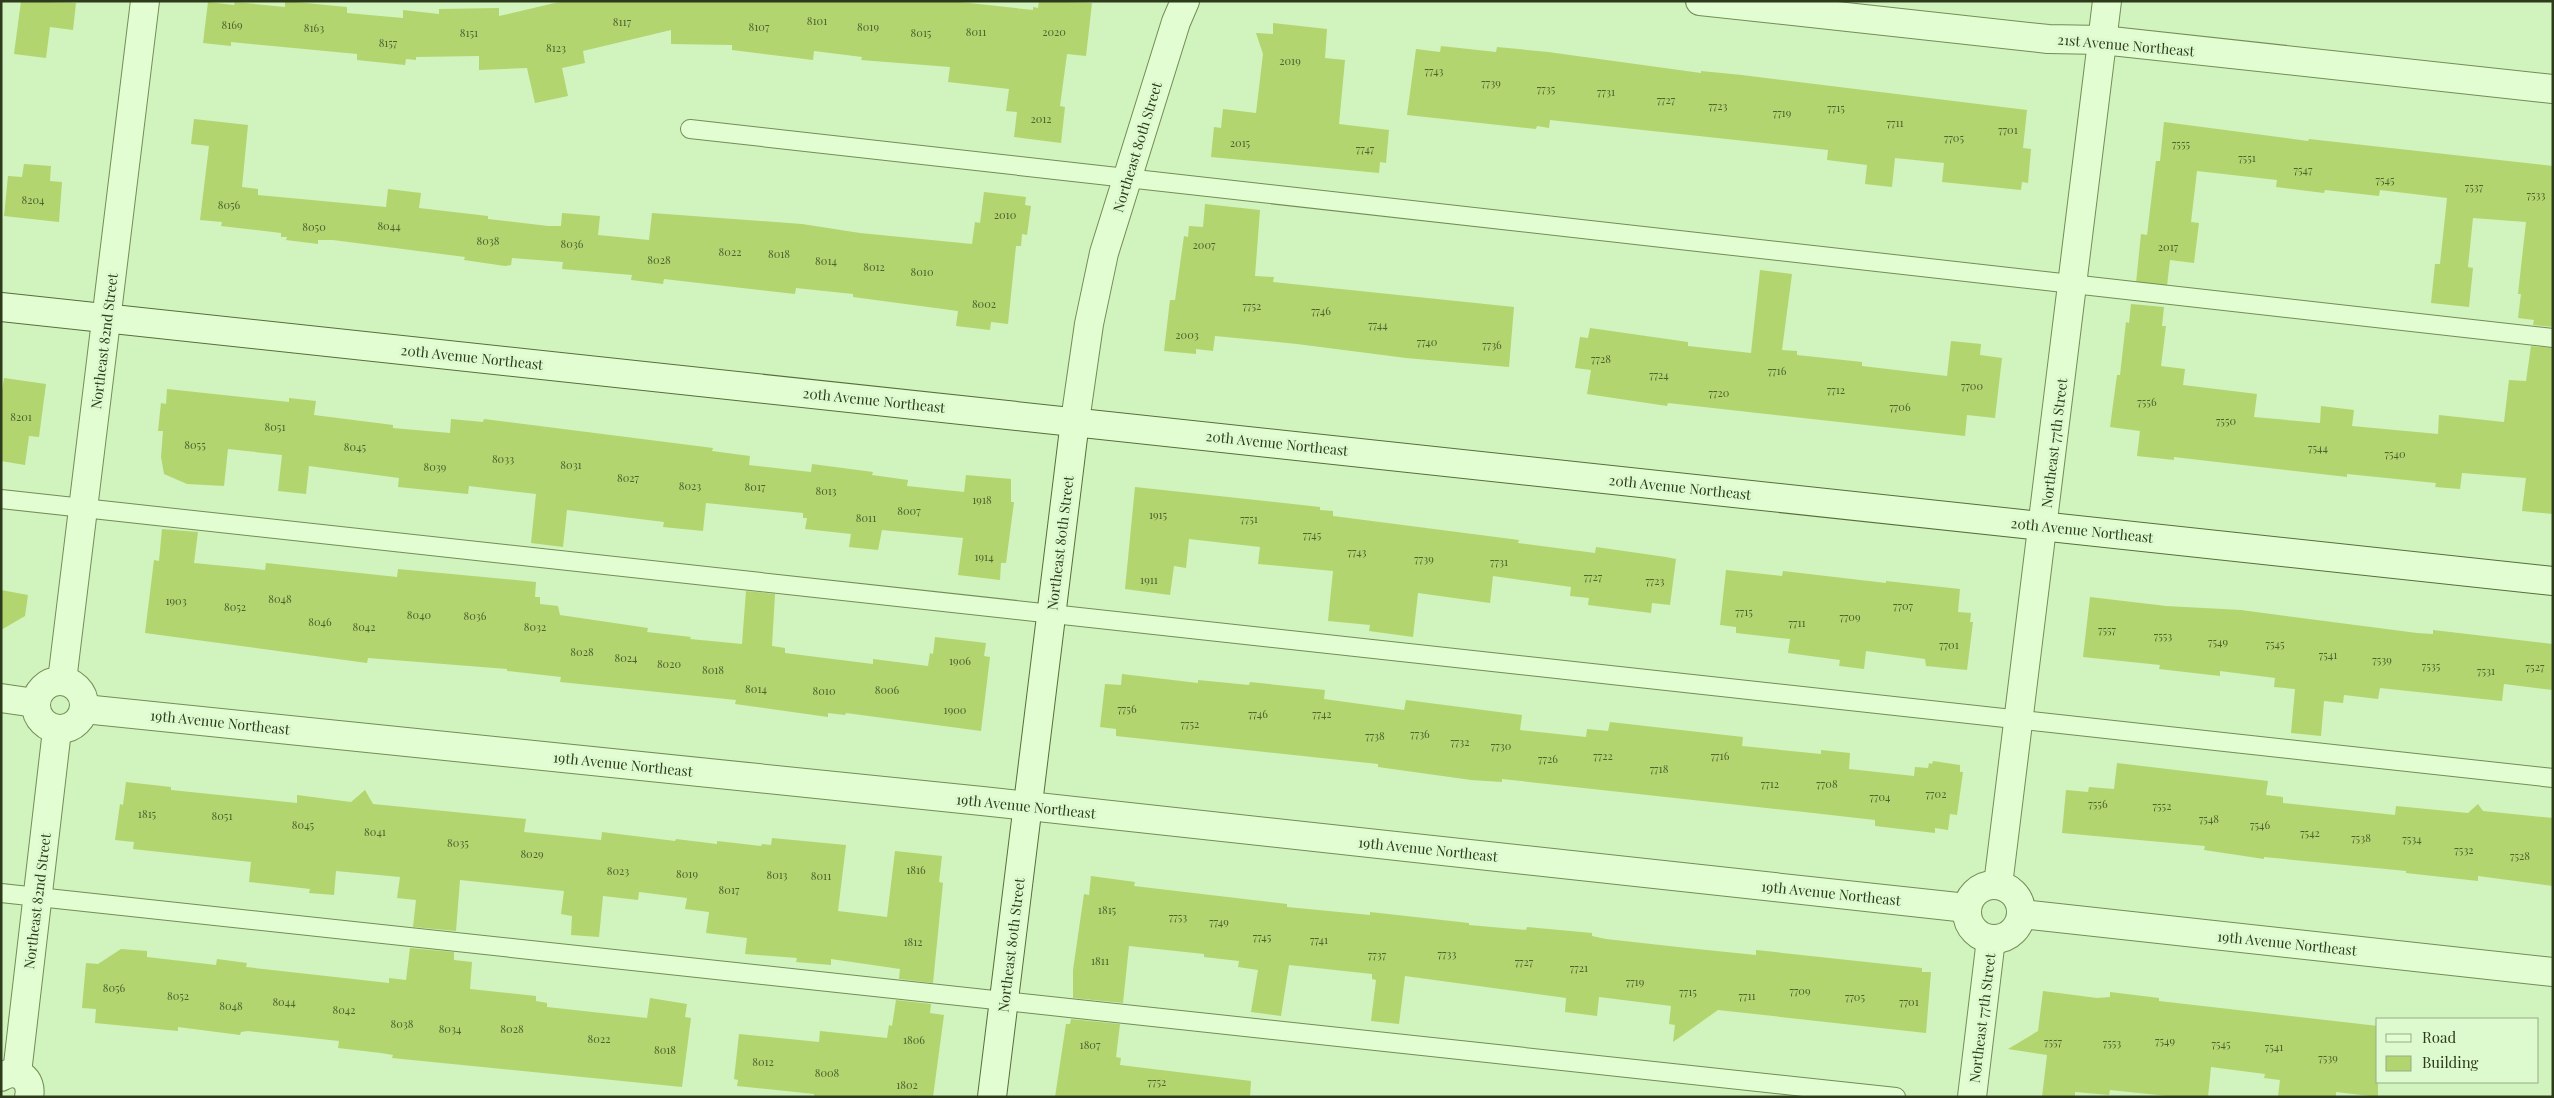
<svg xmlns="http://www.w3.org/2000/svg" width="2554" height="1098" viewBox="0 0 2554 1098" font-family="'Playfair Display',serif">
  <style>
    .building { fill: #b2d56f }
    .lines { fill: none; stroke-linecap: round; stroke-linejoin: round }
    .lane-casing { stroke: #738d54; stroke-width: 20 }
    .street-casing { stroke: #738d54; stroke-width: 30 }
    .secondary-casing { stroke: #576e38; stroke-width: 30 }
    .lane { stroke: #e1fdd1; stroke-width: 18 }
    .street { stroke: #e1fdd1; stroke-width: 28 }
    .secondary { stroke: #e1fdd1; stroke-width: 28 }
    .labels { text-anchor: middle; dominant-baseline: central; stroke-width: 5; stroke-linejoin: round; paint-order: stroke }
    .number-label { font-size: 11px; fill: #4e6130 }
    .street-label { font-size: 14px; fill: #2d3a1b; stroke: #ddf9ce }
  </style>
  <rect width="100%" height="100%" fill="#d1f3bd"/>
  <!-- building -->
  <g class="building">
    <path d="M21 1 76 3 73 30 50 27 46 58 14 54Z"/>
    <path d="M285 1 347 7V13L403 18V10L439 14V9L499 8V16L563 1H951L1033 10V7L1038 8 1039 1 1092 3 1086 56 1067 54 1060 106 1065 107 1061 143 1014 137 1017 112 1006 111 1009 89 948 82 950 67 861 60 862 57 814 51 813 60 732 50V45L671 44V30L583 51 585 63 562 68 568 96 535 103 527 68 479 70V56L416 57V60L406 59 405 65 357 60V54L231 42V46L203 43 208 2 234 5 235 2 285 7Z"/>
    <path d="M1273 23 1327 29 1325 58 1345 60 1339 124 1389 130 1386 163 1380 162 1379 173 1211 157 1214 127 1221 128 1223 109 1256 113 1263 54 1256 33 1273 34Z"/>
    <path d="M1441 46 1496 52 1497 47 1548 52 1701 73V71L1742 75 2027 110 2023 148 2031 149 2028 183 2022 182 2021 190 1942 182 1944 163 1895 158 1892 187 1865 184 1867 165 1827 160 1828 150 1550 120 1549 128 1537 126 1536 129 1407 115 1416 49 1440 52Z"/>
    <path d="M194 119 248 125 242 187 258 189V195L386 207 388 189 421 193 419 208 488 216V219L548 226H561L562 213 600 216 598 235 649 240 652 213 802 224 860 233 972 244 975 222 980 223 984 192 1026 197 1025 205 1031 206 1027 235 1022 234 1021 246H1016L1008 324 991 322 990 330 956 326 958 311 853 297V294L796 288 795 294 664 279 663 284 631 280 632 275 562 269 563 262 512 258 511 265 505 266 464 260 465 257 333 240H318V244L286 240 287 237H281V233L221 226 222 222 200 220 209 146 191 144Z"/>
    <path d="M2164 122 2308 141 2309 139 2553 166V327L2533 325 2534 320 2518 318 2521 294H2518L2526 222 2473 218 2468 267 2473 268 2469 307 2431 303 2435 264H2440L2447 198 2380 190 2379 196 2325 190 2324 193 2276 187 2277 180 2197 171 2191 222 2199 223 2194 263 2170 260 2167 286 2136 283 2141 234 2147 235 2156 161H2160Z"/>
    <path d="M24 164 51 166 50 181 62 182 59 222 4 216 8 176 22 177Z"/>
    <path d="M1205 204 1260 210 1255 276 1274 277 1273 282 1514 307 1509 367 1406 358 1297 344 1215 336 1213 351 1196 349V354L1164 351 1170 300H1175L1184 236 1188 237 1189 226 1203 227Z"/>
    <path d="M1760 270 1792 274 1782 350 1797 351V355L1862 362V366L1947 376 1951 341 1981 344 1980 355 2002 358 1995 418 1967 415 1965 436 1668 403 1667 406 1587 394 1591 370 1575 368 1580 337 1588 338 1590 328 1688 342V346L1751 353Z"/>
    <path d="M2131 304 2164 307 2162 326H2166L2161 366 2185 369 2183 385 2257 394 2254 417 2320 423 2321 406 2354 410 2352 426 2438 434 2439 415 2504 422 2509 380 2526 381 2531 346 2553 348V514L2522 511 2526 478 2462 473 2460 489 2435 487 2436 483 2347 474V477L2174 457V460L2137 456 2140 431 2110 427 2117 375H2120L2126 322 2129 323Z"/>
    <path d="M4 378 46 384 39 437 29 436 25 465 1 461V397Z"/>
    <path d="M167 389 289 402V398L316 401 314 415 393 425V428L450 433 451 419 483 422 484 419 713 448 712 451 750 456 749 465 811 472 812 464 873 472 872 475 908 480 907 486 964 492 966 475 1011 479V502H1014L1006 563H1001L1000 580 958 575 963 538 882 530 878 550 849 547 851 534 805 529 807 518H803V513L706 503 703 531 663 527 664 522 567 510 563 547 531 543 536 494 469 486 468 494 398 487 399 478 309 466 306 494 278 491 282 455 228 449 224 486 187 484 164 474 161 457 163 431H158L161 403 166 404Z"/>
    <path d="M1135 487 1320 507V510L1333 511V516L1519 540 1518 543 1595 553 1596 547 1666 557 1676 559 1670 605 1652 603 1651 613 1588 605 1589 598 1570 596 1571 587 1493 576 1490 603 1418 593 1413 637 1369 631 1370 625 1328 621 1333 571 1258 564 1260 547 1189 539 1186 568 1174 566 1170 595 1125 589Z"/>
    <path d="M162 529 198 532 194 563 265 570 266 563 397 577 398 569 536 582 535 597H540V604L558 606 560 615 648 628 647 632 691 637 690 639 742 644 746 591 775 594 772 646 785 648V653L873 664V659L928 666 930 653 933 654 935 637 986 643 984 656 990 657 981 731 846 713 845 715 828 713V717L735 704 736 700 560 682 561 677 507 671V669L368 658 367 663 145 633 154 560 159 561Z"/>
    <path d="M1726 570 1782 576 1783 571 1886 583V581L1960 589 1958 612 1971 613 1970 622H1973L1967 670 1926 666 1925 659 1866 651 1864 669 1839 666 1840 660 1788 653 1790 639 1736 633V627L1720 625Z"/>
    <path d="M1 590 28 595 25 616 1 630Z"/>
    <path d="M2090 597 2166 606 2241 610 2417 633 2433 634V630L2553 644V690L2504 684 2502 701 2380 688 2378 699 2344 695 2343 703 2324 701 2321 736 2291 733 2295 689 2274 687 2275 678 2220 671V676L2159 669 2160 665 2083 657Z"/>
    <path d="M1122 674 1198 683V680L1249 685 1250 682 1325 690 1324 699 1404 710 1406 700 1522 715 1520 730 1586 737 1587 729 1608 731 1610 722 1743 737 1742 746 1821 754V750L1850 753 1849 769 1914 776 1915 767 1928 768 1929 763 1932 764 1933 761 1960 765V772H1963L1957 815 1950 814 1948 830 1935 828V833L1875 826V820L1804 812 1502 779V782L1471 780 1378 767V764L1116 736V729L1100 727 1105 684 1121 685Z"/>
    <path d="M2117 763 2268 781 2266 795 2283 797V803L2395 815 2396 806 2468 813 2478 804 2483 811 2553 818V886L2478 876V881L2406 873V871L2264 857V859L2204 850 2205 846 2062 833 2066 790 2088 792 2089 787 2114 789Z"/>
    <path d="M126 782 171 787V790L297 803V795L351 802 365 790 373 804 526 819 524 832 601 840 602 832 675 841 676 839 717 844V841L761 846 762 844 771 845 772 838 846 845 838 911 887 917 895 851 942 856 939 882 943 883 933 983 899 979 900 969 831 959V965L796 962 797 958 745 954 747 938 706 933 709 912 685 909 687 898 639 892 638 900 603 896 599 937 571 935 572 916 561 914 564 891 460 880 456 931 413 927 416 900 397 898 400 877 336 871 334 895 309 893 310 889 249 882 251 862 133 849 134 842 115 840 120 804 123 805Z"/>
    <path d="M1091 876 1135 882 1134 886 1287 904V907L1370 915V912L1469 923V925L1526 930 1527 927 1592 933V936L1606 939 1687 948 1756 955V950L1922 968V972H1931L1926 1033 1718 1010 1673 1042 1675 1025 1669 1024 1671 1006 1599 997 1597 1016 1565 1012 1566 998 1405 976 1399 1024 1371 1021 1376 980 1372 979V974L1289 965 1281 1016 1251 1012 1258 970 1238 967 1239 961 1204 957V954L1129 946 1123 1003 1073 998V970L1084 894 1089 895Z"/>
    <path d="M410 948 454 952V960L472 962 470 989 536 996V1001L547 1003V1007L647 1018 650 998 687 1004 685 1017 691 1018 682 1087 392 1058 393 1055 381 1053 338 1048 339 1041 248 1031 241 1032 240 1035 178 1027V1031L95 1023 96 1009 82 1008 86 963 98 964 121 949 147 951V957L216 965 217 959 247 963 246 967 389 983V978L406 980Z"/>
    <path d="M2043 991 2097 998 2110 997V992L2159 998V1001L2378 1026V1097L2336 1092V1097H2278L2280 1080 2264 1078 2265 1074 2211 1067 2208 1097H2177L2110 1090 2109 1095 2075 1092V1097H2042L2047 1055 2008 1049 2038 1031Z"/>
    <path d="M896 1000 931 1004 930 1013 944 1015 933 1097H814V1094L737 1086 738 1080 734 1079 739 1034 819 1042 820 1031 887 1038 889 1025 892 1026Z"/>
    <path d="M1071 1019 1120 1024 1116 1057 1121 1058 1120 1065 1251 1081 1250 1097H1055L1066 1024H1070Z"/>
  </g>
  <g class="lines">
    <defs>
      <g id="lane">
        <path d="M690 129C1310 204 1931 273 2553 338"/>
        <path d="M1 499 2553 778"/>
        <path d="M1 893 1896 1097"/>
      </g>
      <g id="street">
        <path d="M1700 1 2048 39 2102 40 2553 89"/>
        <path d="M1075 421 1089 324 1104 253 1176 22 1185 1"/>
        <circle cx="60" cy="705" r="24"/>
        <path d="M62 681 145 1"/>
        <path d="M1 698 35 703"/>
        <path d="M84 709 982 801 1967 908"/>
        <path d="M1998 885 2107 1"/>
        <circle cx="1994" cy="912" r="27"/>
        <path d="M2021 914 2553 972"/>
        <path d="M17 1073 57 730"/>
        <path d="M1 1077C17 1067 33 1079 29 1097"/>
        <path d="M1972 1097 1991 939"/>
      </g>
      <g id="secondary">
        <path d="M1 307 2553 581"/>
        <path d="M992 1097 1075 421"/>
      </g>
    </defs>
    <!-- lane casing -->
    <use href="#lane" class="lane-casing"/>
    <!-- street casing -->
    <use href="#street" class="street-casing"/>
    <!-- secondary casing -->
    <use href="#secondary" class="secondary-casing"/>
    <!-- lane -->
    <use href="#lane" class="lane"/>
    <!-- street -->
    <use href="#street" class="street"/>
    <!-- secondary -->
    <use href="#secondary" class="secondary"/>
  </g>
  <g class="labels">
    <!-- number labels -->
    <g class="number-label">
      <text x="817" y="20">8101</text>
      <text x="622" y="21">8117</text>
      <text x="232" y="24">8169</text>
      <text x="759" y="26">8107</text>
      <text x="868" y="26">8019</text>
      <text x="314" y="27">8163</text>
      <text x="976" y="31">8011</text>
      <text x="1054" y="31">2020</text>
      <text x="469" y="32">8151</text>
      <text x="921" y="32">8015</text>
      <text x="388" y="42">8157</text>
      <text x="556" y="47">8123</text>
      <text x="1290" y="60">2019</text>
      <text x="1434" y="70">7743</text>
      <text x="1491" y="82">7739</text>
      <text x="1546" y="88">7735</text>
      <text x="1606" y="91">7731</text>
      <text x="1666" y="99">7727</text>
      <text x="1718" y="105">7723</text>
      <text x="1836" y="107">7715</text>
      <text x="1782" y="112">7719</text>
      <text x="1041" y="118">2012</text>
      <text x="1895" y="122">7711</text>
      <text x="2008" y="129">7701</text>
      <text x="1954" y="137">7705</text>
      <text x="1240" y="142">2015</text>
      <text x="2181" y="143">7555</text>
      <text x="1365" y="148">7747</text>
      <text x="2247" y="157">7551</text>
      <text x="2303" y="169">7547</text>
      <text x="2385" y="179">7545</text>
      <text x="2474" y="186">7537</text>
      <text x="2536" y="194">7533</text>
      <text x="33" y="199">8204</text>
      <text x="229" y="204">8056</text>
      <text x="1005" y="214">2010</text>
      <text x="389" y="225">8044</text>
      <text x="314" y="226">8050</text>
      <text x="488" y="240">8038</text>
      <text x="572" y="243">8036</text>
      <text x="1204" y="244">2007</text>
      <text x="2168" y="246">2017</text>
      <text x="730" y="251">8022</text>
      <text x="779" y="253">8018</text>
      <text x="659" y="259">8028</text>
      <text x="826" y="260">8014</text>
      <text x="874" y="266">8012</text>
      <text x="922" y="271">8010</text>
      <text x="984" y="303">8002</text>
      <text x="1252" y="305">7752</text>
      <text x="1321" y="310">7746</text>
      <text x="1378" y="324">7744</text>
      <text x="1187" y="334">2003</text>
      <text x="1427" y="341">7740</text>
      <text x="1492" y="344">7736</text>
      <text x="1601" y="358">7728</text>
      <text x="1777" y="370">7716</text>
      <text x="1659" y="374">7724</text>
      <text x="1972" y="385">7700</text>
      <text x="1836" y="389">7712</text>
      <text x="1719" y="392">7720</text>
      <text x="2147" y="401">7556</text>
      <text x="1900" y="406">7706</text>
      <text x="21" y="416">8201</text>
      <text x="2226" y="420">7550</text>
      <text x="275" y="426">8051</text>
      <text x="195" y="444">8055</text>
      <text x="355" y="446">8045</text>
      <text x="2318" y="447">7544</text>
      <text x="2395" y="453">7540</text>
      <text x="503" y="458">8033</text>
      <text x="571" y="464">8031</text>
      <text x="435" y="466">8039</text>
      <text x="628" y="477">8027</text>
      <text x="690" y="485">8023</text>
      <text x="755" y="486">8017</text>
      <text x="826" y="490">8013</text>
      <text x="982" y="499">1918</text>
      <text x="909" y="510">8007</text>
      <text x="1158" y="514">1915</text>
      <text x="866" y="517">8011</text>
      <text x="1249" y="518">7751</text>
      <text x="1312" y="534">7745</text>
      <text x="1357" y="551">7743</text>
      <text x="984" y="556">1914</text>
      <text x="1424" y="558">7739</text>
      <text x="1499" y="561">7731</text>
      <text x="1593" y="576">7727</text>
      <text x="1149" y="579">1911</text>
      <text x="1655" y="580">7723</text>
      <text x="280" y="598">8048</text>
      <text x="176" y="600">1903</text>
      <text x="1903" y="605">7707</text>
      <text x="235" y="606">8052</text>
      <text x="1744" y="611">7715</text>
      <text x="419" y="614">8040</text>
      <text x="475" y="615">8036</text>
      <text x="1850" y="616">7709</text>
      <text x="320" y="621">8046</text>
      <text x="1797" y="622">7711</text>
      <text x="364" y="626">8042</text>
      <text x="535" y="626">8032</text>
      <text x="2107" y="629">7557</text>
      <text x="2163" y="635">7553</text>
      <text x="2218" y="641">7549</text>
      <text x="2275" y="643">7545</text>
      <text x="1949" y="644">7701</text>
      <text x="582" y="651">8028</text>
      <text x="2328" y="654">7541</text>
      <text x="626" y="657">8024</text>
      <text x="2382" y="659">7539</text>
      <text x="960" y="660">1906</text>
      <text x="669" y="663">8020</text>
      <text x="2431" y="665">7535</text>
      <text x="2535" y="666">7527</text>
      <text x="713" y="669">8018</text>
      <text x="2486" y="670">7531</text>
      <text x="756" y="688">8014</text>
      <text x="887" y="689">8006</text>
      <text x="824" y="690">8010</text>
      <text x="1127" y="708">7756</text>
      <text x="955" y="709">1900</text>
      <text x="1258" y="713">7746</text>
      <text x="1322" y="713">7742</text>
      <text x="1190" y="723">7752</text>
      <text x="1420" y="733">7736</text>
      <text x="1375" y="735">7738</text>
      <text x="1460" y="741">7732</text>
      <text x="1501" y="745">7730</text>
      <text x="1603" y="755">7722</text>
      <text x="1720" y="755">7716</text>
      <text x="1548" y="758">7726</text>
      <text x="1659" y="768">7718</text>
      <text x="1770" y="783">7712</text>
      <text x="1827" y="783">7708</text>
      <text x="1936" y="793">7702</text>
      <text x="1880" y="796">7704</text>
      <text x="2098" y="803">7556</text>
      <text x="2162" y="805">7552</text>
      <text x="147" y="813">1815</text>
      <text x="222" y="815">8051</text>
      <text x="2209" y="818">7548</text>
      <text x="303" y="824">8045</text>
      <text x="2260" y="824">7546</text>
      <text x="375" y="831">8041</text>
      <text x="2310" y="832">7542</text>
      <text x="2361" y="837">7538</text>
      <text x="2412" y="838">7534</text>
      <text x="458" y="842">8035</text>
      <text x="2464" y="849">7532</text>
      <text x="532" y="853">8029</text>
      <text x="2520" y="855">7528</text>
      <text x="916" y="869">1816</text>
      <text x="618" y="870">8023</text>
      <text x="687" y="873">8019</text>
      <text x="777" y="874">8013</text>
      <text x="821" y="875">8011</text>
      <text x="729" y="889">8017</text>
      <text x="1107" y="909">1815</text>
      <text x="1178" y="916">7753</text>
      <text x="1219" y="921">7749</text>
      <text x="1262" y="936">7745</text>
      <text x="1319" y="939">7741</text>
      <text x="913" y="941">1812</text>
      <text x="1447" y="953">7733</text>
      <text x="1377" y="954">7737</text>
      <text x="1100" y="960">1811</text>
      <text x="1524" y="961">7727</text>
      <text x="1579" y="967">7721</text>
      <text x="1635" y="981">7719</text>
      <text x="114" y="987">8056</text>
      <text x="1800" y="990">7709</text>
      <text x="1688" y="991">7715</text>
      <text x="178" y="995">8052</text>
      <text x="1747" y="995">7711</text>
      <text x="1855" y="996">7705</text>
      <text x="284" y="1001">8044</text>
      <text x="1909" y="1001">7701</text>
      <text x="231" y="1005">8048</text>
      <text x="344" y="1009">8042</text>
      <text x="402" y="1023">8038</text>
      <text x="450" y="1028">8034</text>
      <text x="512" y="1028">8028</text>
      <text x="599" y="1038">8022</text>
      <text x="914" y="1039">1806</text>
      <text x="2165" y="1040">7549</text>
      <text x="2053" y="1041">7557</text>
      <text x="2112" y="1042">7553</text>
      <text x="2221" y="1043">7545</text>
      <text x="1090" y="1044">1807</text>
      <text x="2274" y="1046">7541</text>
      <text x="665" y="1049">8018</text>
      <text x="2328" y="1057">7539</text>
      <text x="763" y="1061">8012</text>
      <text x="827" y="1072">8008</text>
      <text x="1157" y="1081">7752</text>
      <text x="907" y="1084">1802</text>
    </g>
    <!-- street labels -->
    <g class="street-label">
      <text transform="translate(2126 45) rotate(5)">21st Avenue Northeast</text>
      <text transform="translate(1137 147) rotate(-73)">Northeast 80th Street</text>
      <text transform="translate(104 341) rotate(-83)">Northeast 82nd Street</text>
      <text transform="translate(472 357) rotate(6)">20th Avenue Northeast</text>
      <text transform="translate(874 400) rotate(6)">20th Avenue Northeast</text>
      <text transform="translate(1277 443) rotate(6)">20th Avenue Northeast</text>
      <text transform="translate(2054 443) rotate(-83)">Northeast 77th Street</text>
      <text transform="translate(1680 487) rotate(6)">20th Avenue Northeast</text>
      <text transform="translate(2082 530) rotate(6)">20th Avenue Northeast</text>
      <text transform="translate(1060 543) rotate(-83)">Northeast 80th Street</text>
      <text transform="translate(220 722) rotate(6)">19th Avenue Northeast</text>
      <text transform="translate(623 764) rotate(6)">19th Avenue Northeast</text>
      <text transform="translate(1026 806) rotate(6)">19th Avenue Northeast</text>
      <text transform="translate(1428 849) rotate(6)">19th Avenue Northeast</text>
      <text transform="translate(1831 893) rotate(6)">19th Avenue Northeast</text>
      <text transform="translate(37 901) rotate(-83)">Northeast 82nd Street</text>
      <text transform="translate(2287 943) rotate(6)">19th Avenue Northeast</text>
      <text transform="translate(1011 945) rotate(-83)">Northeast 80th Street</text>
      <text transform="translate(1982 1018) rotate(-83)">Northeast 77th Street</text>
    </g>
  </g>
  <!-- border -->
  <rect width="2554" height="1098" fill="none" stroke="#2d3a1b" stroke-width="5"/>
  <!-- legend -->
  <rect x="2376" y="1018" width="162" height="65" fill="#ddf9ce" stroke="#97ad86"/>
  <rect x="2386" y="1034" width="25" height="8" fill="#e1fdd1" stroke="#97ad86"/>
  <text x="2422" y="1043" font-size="15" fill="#2d3a1b">Road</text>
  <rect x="2386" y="1056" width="25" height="15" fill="#b2d56f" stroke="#97ad86"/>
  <text x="2422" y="1068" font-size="15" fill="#2d3a1b">Building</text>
</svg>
